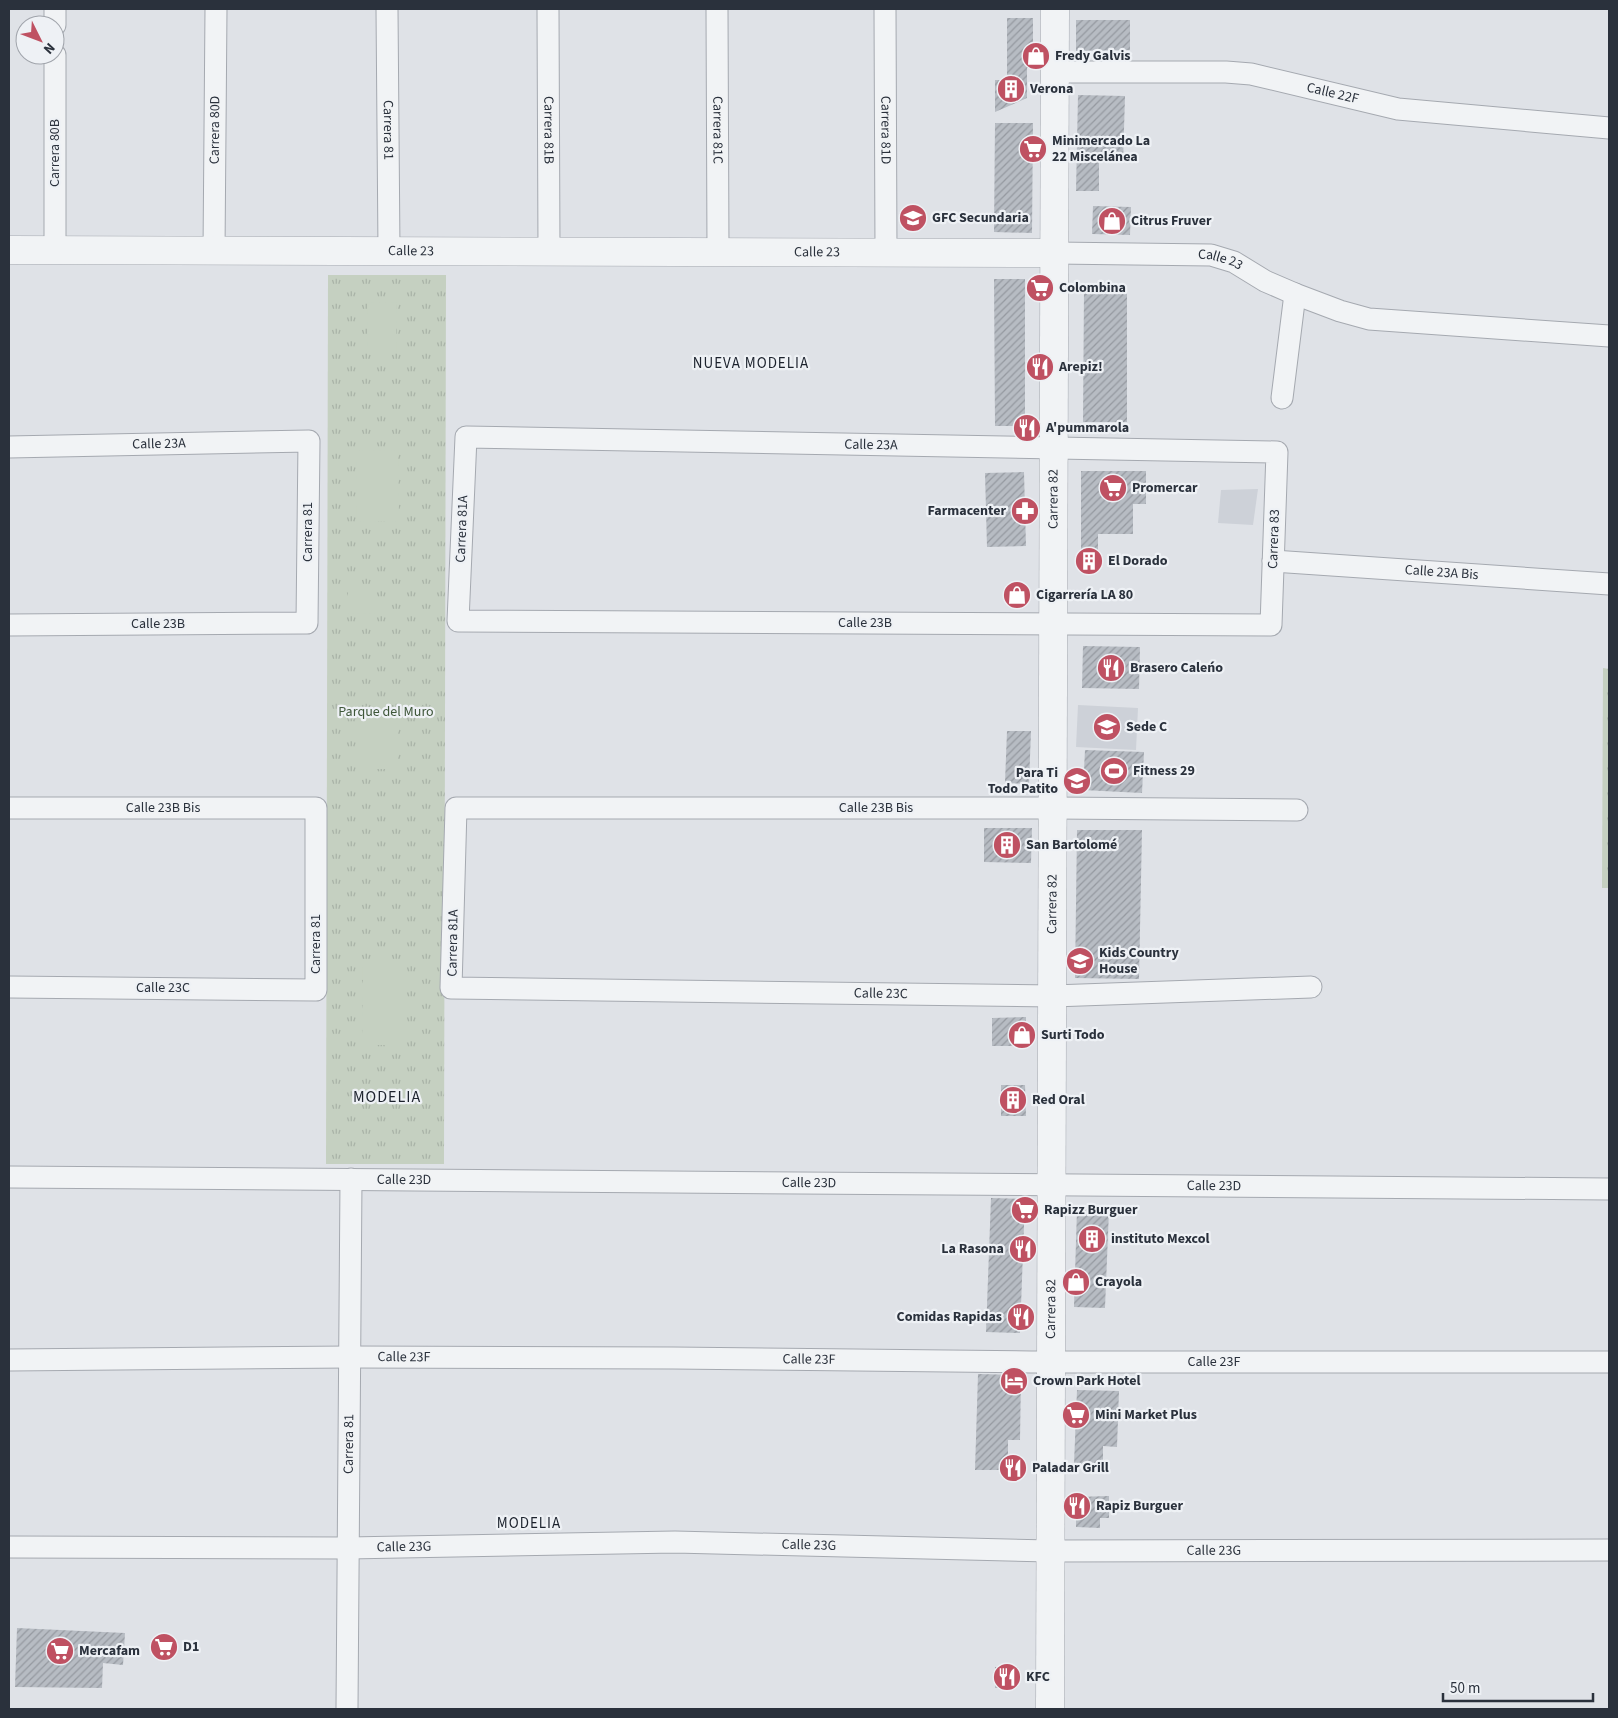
<svg xmlns="http://www.w3.org/2000/svg" width="1618" height="1718" viewBox="0 0 1618 1718" font-family="'Source Sans 3',sans-serif">
  <style>
    .built { fill: #cdd1d8 }
    .park { fill: url(#park-tufts) }
    .garden { fill: #c5d0c1 }
    .building { fill: url(#building-hatch) }
    .lines { fill: none; stroke-linecap: round; stroke-linejoin: round }
    .minor-casing { stroke: #a5a9b0; stroke-width: 23 }
    .tertiary-casing { stroke: #a5a9b0; stroke-width: 29 }
    .minor { stroke: #f1f3f5; stroke-width: 21 }
    .tertiary { stroke: #f1f3f5; stroke-width: 28 }
    .labels { text-anchor: middle; dominant-baseline: central; stroke-width: 4.5; stroke-linejoin: round; paint-order: stroke }
    .poi-label { font-size: 14px; font-weight: bold; fill: #2a313c; stroke: #eef1f5; text-anchor: start }
    .street-label { font-size: 14px; fill: #2a313c; stroke: #eef1f5 }
    .park-label { font-size: 14px; fill: #3e5639; stroke: #eef1f5 }
    .neighbourhood-label { font-size: 15px; letter-spacing: 1px; fill: #1c222d; stroke: #eef1f5 }
    .quarter-label { font-size: 16px; letter-spacing: 1px; fill: #1c222d; stroke: #eef1f5 }
  </style>
  <defs>
    <pattern id="park-tufts" width="24" height="20" patternUnits="userSpaceOnUse" patternTransform="scale(1.25)"><rect width="24" height="20" fill="#c5d0c1"/><path d="M3 7l-1-3M5 7V3M7 7l1-3M15 17l-1-3M17 17v-4M19 17l1-3" fill="none" stroke="#a9b3a7"/></pattern>
    <pattern id="building-hatch" width="6" height="6" patternUnits="userSpaceOnUse" patternTransform="scale(1.25)"><rect width="6" height="6" fill="#b7bcc3"/><path d="M-1 1l2-2M0 6l6-6M5 7l2-2" fill="none" stroke="#9599a0"/></pattern>
  </defs>
  <rect width="100%" height="100%" fill="#dfe2e7"/>
  <!-- built -->
  <g class="built">
    <path d="M1258 489 1253 525 1218 523 1221 490Z"/>
    <path d="M1078 705 1138 708 1136 750 1076 747Z"/>
  </g>
  <!-- park -->
  <g class="park">
    <path d="M328 275H446L444 1164H326Z"/>
    <path d="M1603 668 1609 669V888H1602Z"/>
  </g>
  <!-- garden -->
  <g class="garden">
    <path d="M368 302 397 303 396 353H367Z"/>
    <path d="M398 450 399 521 357 522 356 451Z"/>
    <path d="M348 584H375V614L348 613Z"/>
    <rect x="358" y="709" width="40" height="60"/>
    <path d="M363 965H406V1045H362Z"/>
  </g>
  <!-- building -->
  <g class="building">
    <path d="M1007 18H1033V68H1027V98L995 112V80H1007Z"/>
    <path d="M1076 20H1130V50L1076 51Z"/>
    <path d="M1078 95 1125 96 1123 163 1099 162V191H1076Z"/>
    <path d="M995 123H1033L1032 233 994 232Z"/>
    <path d="M1093 206 1131 207 1130 235 1092 234Z"/>
    <path d="M994 279H1025V426H995Z"/>
    <path d="M1084 290H1127V422H1083Z"/>
    <path d="M1081 471H1146V504H1133V534H1098V570H1081Z"/>
    <path d="M1024 472 1026 546 987 547 985 473Z"/>
    <path d="M1083 646 1140 647 1139 689 1082 688Z"/>
    <path d="M1007 731H1031L1029 784 1005 783Z"/>
    <path d="M1085 750 1144 752 1142 793 1083 790Z"/>
    <path d="M984 828H1032L1031 863 984 862Z"/>
    <path d="M1077 830H1142L1139 979 1075 978Z"/>
    <path d="M1026 1017V1046H992V1018Z"/>
    <path d="M1001 1085H1025L1026 1116H1001Z"/>
    <path d="M991 1198 1025 1199 1020 1333 986 1332Z"/>
    <path d="M1077 1209 1109 1210 1105 1308 1074 1307Z"/>
    <path d="M978 1374 1021 1375 1020 1440H1008V1470H975Z"/>
    <path d="M1077 1390 1119 1391 1117 1447 1103 1446V1465L1074 1464Z"/>
    <path d="M1109 1496V1518H1100V1528L1076 1527V1497Z"/>
    <path d="M17 1628 125 1633 123 1665 103 1663 102 1688 15 1687Z"/>
    <path d="M995 1667H1018V1687L995 1688Z"/>
  </g>
  <g class="lines">
    <defs>
      <g id="minor">
        <path d="M55 9V25"/>
        <path id="s1" d="M387 9 389 251"/>
        <path id="s2" d="M548 9 549 251"/>
        <path id="s3" d="M717 9 718 252"/>
        <path id="s4" d="M885 9 886 252"/>
        <path d="M55 55V250"/>
        <path id="s5" d="M1055 72H1226L1251 74 1398 109 1609 128"/>
        <path id="s6" d="M214 251 216 9"/>
        <path id="s7" d="M1055 253 1211 255 1234 262 1265 281 1295 294 1340 311 1369 319 1609 336"/>
        <path d="M1282 398 1295 294"/>
        <path d="M466 437 1277 452 1271 625 458 621Z"/>
        <path id="s8" d="M9 447 309 441 307 623 9 625"/>
        <path id="s9" d="M1273 561 1609 584"/>
        <path id="s10" d="M9 808H316V990L9 987"/>
        <path id="s11" d="M1297 810 1053 808H456L451 988 1053 996 1311 987"/>
        <path id="s12" d="M9 1177 1609 1189"/>
        <path id="s13" d="M9 1360 350 1357 673 1358 1031 1362H1609"/>
        <path id="s14" d="M9 1547 348 1548 675 1542 1050 1551 1609 1550"/>
        <path id="s15" d="M347 1709 351 1179"/>
      </g>
      <g id="tertiary">
        <path id="s16" d="M9 250 1055 253"/>
        <path id="s17" d="M1050 1709 1055 9"/>
      </g>
    </defs>
    <!-- minor casing -->
    <use href="#minor" class="minor-casing"/>
    <!-- tertiary casing -->
    <use href="#tertiary" class="tertiary-casing"/>
    <!-- minor -->
    <use href="#minor" class="minor"/>
    <!-- tertiary -->
    <use href="#tertiary" class="tertiary"/>
  </g>
  <!-- icons -->
  <defs>
    <symbol id="shop-disc" viewBox="-11 -11 22 22"><circle r="9.5" fill="#bf5162" stroke="#eef1f5"/><path d="M-5-2.5h2.3a2.7 3.5 0 0 1 5.4 0H5L5.5 6h-11ZM-1.5-2.5h3a1.5 2.3 0 0 0-3 0Z" fill="#fff"/></symbol>
    <symbol id="building-disc" viewBox="-11 -11 22 22"><circle r="9.5" fill="#bf5162" stroke="#eef1f5"/><path d="M-4-6H4V6H1V3H-1V6H-4ZM-2.5-4.3h1.7v1.8h-1.7ZM.8-4.3h1.7v1.8H.8ZM-2.5-1h1.7V.8h-1.7ZM.8-1h1.7V.8H.8Z" fill="#fff"/></symbol>
    <symbol id="supermarket-disc" viewBox="-11 -11 22 22"><circle r="9.5" fill="#bf5162" stroke="#eef1f5"/><path d="M-6-5.5h2.5l.6 2H6L4.5 2H-2.5L-4.4-4H-6ZM-1.5 3.2a1.3 1.3 0 1 0 .1 0ZM3 3.2a1.3 1.3 0 1 0 .1 0Z" fill="#fff"/></symbol>
    <symbol id="school-disc" viewBox="-11 -11 22 22"><circle r="9.5" fill="#bf5162" stroke="#eef1f5"/><path d="M0-5L7-2L0 1L-7-2ZM-4 1L0 2.5L4 1V4Q0 6-4 4Z" fill="#fff"/></symbol>
    <symbol id="restaurant-disc" viewBox="-11 -11 22 22"><circle r="9.5" fill="#bf5162" stroke="#eef1f5"/><path d="M-5-6h1v4h1v-4h1v4h1v-4h1v5L-1.5 .5V6h-2V.5L-5-1ZM5-6V6H3V1.5H1.5Q1.5-4 5-6Z" fill="#fff"/></symbol>
    <symbol id="pharmacy-disc" viewBox="-11 -11 22 22"><circle r="9.5" fill="#bf5162" stroke="#eef1f5"/><path d="M-2-6h4v4h4v4h-4v4h-4v-4h-4v-4h4Z" fill="#fff"/></symbol>
    <symbol id="stadium-disc" viewBox="-11 -11 22 22"><circle r="9.5" fill="#bf5162" stroke="#eef1f5"/><path d="M0-5a6.5 5 0 1 0 0 10a6.5 5 0 1 0 0-10ZM-3.5-1.8h7v3.6h-7Z" fill="#fff"/></symbol>
    <symbol id="hotel-disc" viewBox="-11 -11 22 22"><circle r="9.5" fill="#bf5162" stroke="#eef1f5"/><path d="M-6-4.5h1.5V1H6V5H4.5V3h-9V5H-6ZM-4 0a1.8 1.8 0 1 1 3.6 0ZM.5 0V-2.5h3Q6-2.5 6 0Z" fill="#fff"/></symbol>
  </defs>
  <g fill-rule="evenodd">
    <use href="#shop-disc" x="1020" y="40" width="32" height="32"/>
    <use href="#building-disc" x="995" y="73" width="32" height="32"/>
    <use href="#supermarket-disc" x="1017" y="133" width="32" height="32"/>
    <use href="#school-disc" x="897" y="202" width="32" height="32"/>
    <use href="#shop-disc" x="1096" y="205" width="32" height="32"/>
    <use href="#supermarket-disc" x="1024" y="272" width="32" height="32"/>
    <use href="#restaurant-disc" x="1024" y="351" width="32" height="32"/>
    <use href="#restaurant-disc" x="1011" y="412" width="32" height="32"/>
    <use href="#supermarket-disc" x="1097" y="472" width="32" height="32"/>
    <use href="#pharmacy-disc" x="1009" y="495" width="32" height="32"/>
    <use href="#building-disc" x="1073" y="545" width="32" height="32"/>
    <use href="#shop-disc" x="1001" y="579" width="32" height="32"/>
    <use href="#restaurant-disc" x="1095" y="652" width="32" height="32"/>
    <use href="#school-disc" x="1091" y="711" width="32" height="32"/>
    <use href="#stadium-disc" x="1098" y="755" width="32" height="32"/>
    <use href="#school-disc" x="1061" y="765" width="32" height="32"/>
    <use href="#building-disc" x="991" y="829" width="32" height="32"/>
    <use href="#school-disc" x="1064" y="945" width="32" height="32"/>
    <use href="#shop-disc" x="1006" y="1019" width="32" height="32"/>
    <use href="#building-disc" x="997" y="1084" width="32" height="32"/>
    <use href="#supermarket-disc" x="1009" y="1194" width="32" height="32"/>
    <use href="#building-disc" x="1076" y="1223" width="32" height="32"/>
    <use href="#restaurant-disc" x="1007" y="1233" width="32" height="32"/>
    <use href="#shop-disc" x="1060" y="1266" width="32" height="32"/>
    <use href="#restaurant-disc" x="1005" y="1301" width="32" height="32"/>
    <use href="#hotel-disc" x="998" y="1365" width="32" height="32"/>
    <use href="#supermarket-disc" x="1060" y="1399" width="32" height="32"/>
    <use href="#restaurant-disc" x="997" y="1452" width="32" height="32"/>
    <use href="#restaurant-disc" x="1061" y="1490" width="32" height="32"/>
    <use href="#supermarket-disc" x="148" y="1631" width="32" height="32"/>
    <use href="#supermarket-disc" x="44" y="1635" width="32" height="32"/>
    <use href="#restaurant-disc" x="991" y="1661" width="32" height="32"/>
  </g>
  <g class="labels">
    <!-- poi labels -->
    <g class="poi-label">
      <text x="1055" y="56">Fredy Galvis</text>
      <text x="1030" y="89">Verona</text>
      <text x="1052" y="141">Minimercado La<tspan x="1052" dy="16">22 Miscelánea</tspan></text>
      <text x="932" y="218">GFC Secundaria</text>
      <text x="1131" y="221">Citrus Fruver</text>
      <text x="1059" y="288">Colombina</text>
      <text x="1059" y="367">Arepiz!</text>
      <text x="1046" y="428">A'pummarola</text>
      <text x="1132" y="488">Promercar</text>
      <text x="1006" y="511" text-anchor="end">Farmacenter</text>
      <text x="1108" y="561">El Dorado</text>
      <text x="1036" y="595">Cigarrería LA 80</text>
      <text x="1130" y="668">Brasero Caleńo</text>
      <text x="1126" y="727">Sede C</text>
      <text x="1133" y="771">Fitness 29</text>
      <text x="1058" y="773" text-anchor="end">Para Ti<tspan x="1058" dy="16">Todo Patito</tspan></text>
      <text x="1026" y="845">San Bartolomé</text>
      <text x="1099" y="953">Kids Country<tspan x="1099" dy="16">House</tspan></text>
      <text x="1041" y="1035">Surti Todo</text>
      <text x="1032" y="1100">Red Oral</text>
      <text x="1044" y="1210">Rapizz Burguer</text>
      <text x="1111" y="1239">instituto Mexcol</text>
      <text x="1004" y="1249" text-anchor="end">La Rasona</text>
      <text x="1095" y="1282">Crayola</text>
      <text x="1002" y="1317" text-anchor="end">Comidas Rapidas</text>
      <text x="1033" y="1381">Crown Park Hotel</text>
      <text x="1095" y="1415">Mini Market Plus</text>
      <text x="1032" y="1468">Paladar Grill</text>
      <text x="1096" y="1506">Rapiz Burguer</text>
      <text x="183" y="1647">D1</text>
      <text x="79" y="1651">Mercafam</text>
      <text x="1026" y="1677">KFC</text>
    </g>
    <!-- street labels -->
    <g class="street-label">
      <text stroke="none"><textPath href="#s5" startOffset="280">Calle 22F</textPath></text>
      <text stroke="none"><textPath href="#s6" startOffset="121">Carrera 80D</textPath></text>
      <text stroke="none"><textPath href="#s1" startOffset="121">Carrera 81</textPath></text>
      <text stroke="none"><textPath href="#s2" startOffset="121">Carrera 81B</textPath></text>
      <text stroke="none"><textPath href="#s3" startOffset="121">Carrera 81C</textPath></text>
      <text stroke="none"><textPath href="#s4" startOffset="121">Carrera 81D</textPath></text>
      <text transform="translate(55 153) rotate(-90)">Carrera 80B</text>
      <text stroke="none"><textPath href="#s16" startOffset="402">Calle 23</textPath></text>
      <text stroke="none"><textPath href="#s16" startOffset="808">Calle 23</textPath></text>
      <text stroke="none"><textPath href="#s7" startOffset="166">Calle 23</textPath></text>
      <text stroke="none"><textPath href="#s8" startOffset="150">Calle 23A</textPath></text>
      <text transform="translate(871 445) rotate(1)">Calle 23A</text>
      <text stroke="none"><textPath href="#s17" startOffset="1210">Carrera 82</textPath></text>
      <text transform="translate(462 529) rotate(-88)">Carrera 81A</text>
      <text transform="translate(308 532) rotate(-90)">Carrera 81</text>
      <text transform="translate(1274 539) rotate(-88)">Carrera 83</text>
      <text stroke="none"><textPath href="#s9" startOffset="169">Calle 23A Bis</textPath></text>
      <text x="865" y="623">Calle 23B</text>
      <text x="158" y="624">Calle 23B</text>
      <text stroke="none"><textPath href="#s10" startOffset="154">Calle 23B Bis</textPath></text>
      <text x="876" y="808">Calle 23B Bis</text>
      <text stroke="none"><textPath href="#s17" startOffset="805">Carrera 82</textPath></text>
      <text transform="translate(453 943) rotate(-89)">Carrera 81A</text>
      <text transform="translate(316 944) rotate(-90)">Carrera 81</text>
      <text x="163" y="988">Calle 23C</text>
      <text stroke="none"><textPath href="#s11" startOffset="1451">Calle 23C</textPath></text>
      <text stroke="none"><textPath href="#s12" startOffset="395">Calle 23D</textPath></text>
      <text stroke="none"><textPath href="#s12" startOffset="800">Calle 23D</textPath></text>
      <text stroke="none"><textPath href="#s12" startOffset="1205">Calle 23D</textPath></text>
      <text stroke="none"><textPath href="#s17" startOffset="400">Carrera 82</textPath></text>
      <text stroke="none"><textPath href="#s13" startOffset="395">Calle 23F</textPath></text>
      <text stroke="none"><textPath href="#s13" startOffset="800">Calle 23F</textPath></text>
      <text stroke="none"><textPath href="#s13" startOffset="1205">Calle 23F</textPath></text>
      <text stroke="none"><textPath href="#s15" startOffset="265">Carrera 81</textPath></text>
      <text stroke="none"><textPath href="#s14" startOffset="800">Calle 23G</textPath></text>
      <text stroke="none"><textPath href="#s14" startOffset="395">Calle 23G</textPath></text>
      <text stroke="none"><textPath href="#s14" startOffset="1205">Calle 23G</textPath></text>
    </g>
    <!-- park labels -->
    <g class="park-label">
      <text x="386" y="712">Parque del Muro</text>
    </g>
    <!-- neighbourhood labels -->
    <g class="neighbourhood-label">
      <text x="751" y="363">NUEVA MODELIA</text>
      <text x="529" y="1523">MODELIA</text>
    </g>
    <!-- quarter labels -->
    <g class="quarter-label">
      <text x="387" y="1097">MODELIA</text>
    </g>
  </g>
  <!-- border -->
  <rect width="1618" height="1718" fill="none" stroke="#2a313c" stroke-width="20"/>
  <!-- north arrow -->
  <g transform="translate(40 40) rotate(132)"><circle r="24" fill="#eef1f5" stroke="#a0a4ab"/>
  <path d="M0-4L9 19L0 12L-9 19Z" fill="#bf5162"/>
  <text y="-8" font-size="14" font-weight="bold" text-anchor="middle" fill="#2a313c">N</text>
  </g>
  <!-- scale -->
  <path d="M1443 1693v8h150v-8" fill="none" stroke="#2a313c" stroke-width="2.5"/>
  <text x="1450" y="1693" font-size="15" fill="#2a313c" stroke="#eef1f5" stroke-width="4" paint-order="stroke">50 m</text>
</svg>
